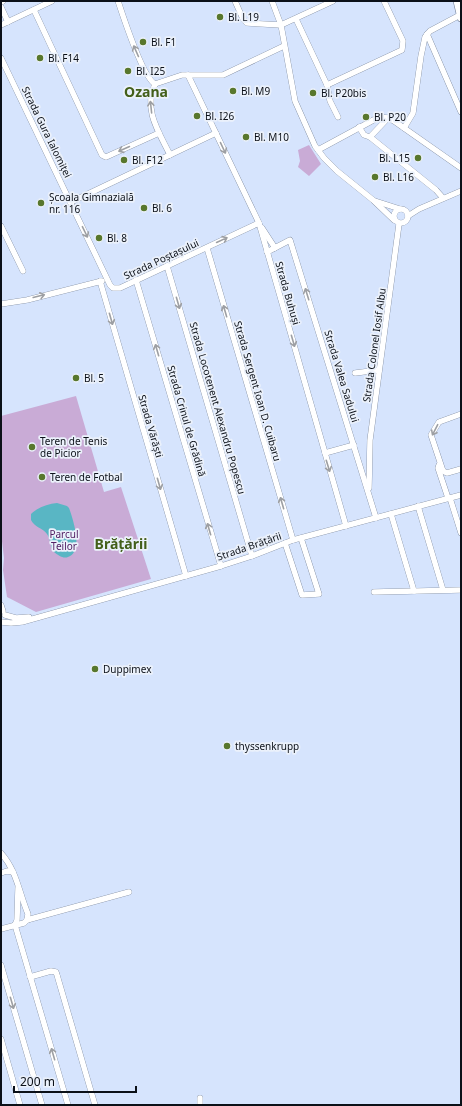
<svg xmlns="http://www.w3.org/2000/svg" width="462" height="1106" viewBox="0 0 462 1106" font-family="'Noto Sans',sans-serif">
  <style>
    .green { fill: #c9abd6 }
    .water { fill: #59b6c4 }
    .lines { fill: none; stroke-linecap: round; stroke-linejoin: round }
    .minor-casing { stroke: #6d7a90; stroke-width: 6 }
    .major-casing { stroke: #6d7a90; stroke-width: 8 }
    .minor { stroke: #fff; stroke-width: 5.5 }
    .major { stroke: #fff; stroke-width: 7 }
    .oneway { stroke: #9d9fa3 }
    .poi-dot { fill: #58772d; stroke: #ebf1fb; stroke-width: 1.5 }
    .labels { text-anchor: middle; dominant-baseline: central; stroke-width: 3.5; stroke-linejoin: round; paint-order: stroke }
    .poi-label { font-size: 10px; fill: #0b1018; stroke: #ebf1fb; text-anchor: start }
    .street-label { font-size: 10px; fill: #0b1018; stroke: #ebf1fb }
    .park-label { font-size: 10px; fill: #522164; stroke: #ebf1fb }
    .district-label { font-size: 14px; font-weight: bold; fill: #435f1a; stroke: #ebf1fb }
  </style>
  <rect width="100%" height="100%" fill="#d6e4fd"/>
  <!-- green -->
  <g class="green">
    <path d="M309 145 321 164 309 176 298 167 300 161 298 150Z"/>
    <path d="M76 396 104 492 121 487 151 579 36 612 7 597 3 570 4 558 1 533V416Z"/>
  </g>
  <!-- water -->
  <path class="water" d="M57 503 67 506 69 508C73 519 84 552 68 557 63 559 58 555 54 552 50 547 51 540 47 534 43 528 34 527 31 520V514C38 507 48 504 57 503Z"/>
  <g class="lines">
    <defs>
      <g id="minor">
        <path d="M118 1C123 16 143 78 155 84L182 75H223L284 46"/>
        <path d="M235 1 243 19 247 23 281 25 333 1"/>
        <path d="M272 1 281 25 295 101 315 146 324 158 337 171 373 200 394 220"/>
        <path d="M1 2 3 1"/>
        <path d="M1 7 8 22"/>
        <path d="M34 10 102 155 106 157 159 133"/>
        <path d="M296 19 327 85 330 101 338 117"/>
        <path d="M1 25 52 1"/>
        <path d="M427 34 461 112"/>
        <path d="M1 58 110 285 113 288H120L259 223"/>
        <path d="M188 75 259 223 346 526"/>
        <path d="M155 84C143 110 159 132 170 155"/>
        <path d="M327 85 402 50 403 41 384 1"/>
        <path d="M359 127 364 135 370 137 436 190 443 198"/>
        <path d="M404 128 413 113 421 56 425 37 430 31 460 15"/>
        <path d="M370 137 388 118"/>
        <path d="M318 150 379 117 388 118 394 121 461 168"/>
        <path d="M375 201 400 209"/>
        <path d="M71 202 216 133"/>
        <circle cx="401" cy="216" r="7"/>
        <path d="M408 216 419 209 461 191"/>
        <path d="M1 226 23 271"/>
        <path d="M262 228 275 248"/>
        <path d="M207 248 293 540"/>
        <path d="M267 252 290 240 376 518"/>
        <path d="M167 266 252 556"/>
        <path d="M136 280 221 566"/>
        <path d="M100 281 186 576"/>
        <path d="M1 304 27 300 102 281"/>
        <path d="M355 373 379 370"/>
        <path d="M461 414 439 422 431 435 443 471 447 473 461 469"/>
        <path d="M325 453 354 445"/>
        <path d="M439 465 438 468 448 498"/>
        <path d="M369 488 370 440 399 224"/>
        <path d="M450 498 461 533"/>
        <path d="M418 506 443 590"/>
        <path d="M391 514 414 591"/>
        <path d="M285 543 302 595 319 594 301 538"/>
        <path d="M374 592 461 590"/>
        <path d="M1 605 3 611"/>
        <path d="M5 615 16 618 29 617"/>
        <path d="M1 622 11 623 22 622 221 566 252 556 293 540 461 495"/>
        <path d="M1 853C17 871 19 893 28 914L27 920"/>
        <path d="M1 873 7 871 13 872"/>
        <path d="M15 925 68 1105"/>
        <path d="M15 925 17 920 18 888"/>
        <path d="M1 929 24 923 27 920 129 892"/>
        <path d="M1 965 42 1105"/>
        <path d="M30 977 51 971 56 972 57 975 95 1105"/>
        <path d="M1 1039 20 1105"/>
        <path d="M200 1098V1105"/>
      </g>
      <path id="major" d="M457 1 461 18"/>
    </defs>
    <!-- minor casing -->
    <use href="#minor" class="minor-casing"/>
    <!-- major casing -->
    <use href="#major" class="major-casing"/>
    <!-- minor -->
    <use href="#minor" class="minor"/>
    <!-- major -->
    <use href="#major" class="major"/>
  </g>
  <!-- one-way arrows -->
  <defs><path id="oneway-shaft" d="M-6 0H5M1.5-3L5.5 0L1.5 3" fill="none" stroke-width="1.6" stroke-linecap="round" stroke-linejoin="round"/></defs>
  <g class="oneway">
    <use href="#oneway-shaft" transform="translate(136 51) rotate(-114)"/>
    <use href="#oneway-shaft" transform="translate(151 107) rotate(-96)"/>
    <use href="#oneway-shaft" transform="translate(223 148) rotate(65)"/>
    <use href="#oneway-shaft" transform="translate(124 149) rotate(156)"/>
    <use href="#oneway-shaft" transform="translate(85 232) rotate(64)"/>
    <use href="#oneway-shaft" transform="translate(222 240) rotate(-25)"/>
    <use href="#oneway-shaft" transform="translate(307 294) rotate(-107)"/>
    <use href="#oneway-shaft" transform="translate(39 296) rotate(-14)"/>
    <use href="#oneway-shaft" transform="translate(178 303) rotate(74)"/>
    <use href="#oneway-shaft" transform="translate(225 311) rotate(-106)"/>
    <use href="#oneway-shaft" transform="translate(111 319) rotate(74)"/>
    <use href="#oneway-shaft" transform="translate(293 341) rotate(74)"/>
    <use href="#oneway-shaft" transform="translate(157 350) rotate(-106)"/>
    <use href="#oneway-shaft" transform="translate(435 430) rotate(117)"/>
    <use href="#oneway-shaft" transform="translate(328 466) rotate(73)"/>
    <use href="#oneway-shaft" transform="translate(159 484) rotate(74)"/>
    <use href="#oneway-shaft" transform="translate(282 503) rotate(-106)"/>
    <use href="#oneway-shaft" transform="translate(209 529) rotate(-106)"/>
    <use href="#oneway-shaft" transform="translate(12 1003) rotate(74)"/>
    <use href="#oneway-shaft" transform="translate(53 1054) rotate(-106)"/>
  </g>
  <!-- markers -->
  <g class="poi-dot">
    <circle cx="220" cy="17" r="4"/>
    <circle cx="143" cy="42" r="4"/>
    <circle cx="40" cy="58" r="4"/>
    <circle cx="128" cy="71" r="4"/>
    <circle cx="233" cy="91" r="4"/>
    <circle cx="313" cy="93" r="4"/>
    <circle cx="197" cy="116" r="4"/>
    <circle cx="366" cy="117" r="4"/>
    <circle cx="246" cy="137" r="4"/>
    <circle cx="418" cy="158" r="4"/>
    <circle cx="124" cy="160" r="4"/>
    <circle cx="375" cy="177" r="4"/>
    <circle cx="41" cy="203" r="4"/>
    <circle cx="144" cy="208" r="4"/>
    <circle cx="99" cy="238" r="4"/>
    <circle cx="76" cy="378" r="4"/>
    <circle cx="32" cy="447" r="4"/>
    <circle cx="42" cy="477" r="4"/>
    <circle cx="95" cy="669" r="4"/>
    <circle cx="227" cy="746" r="4"/>
  </g>
  <g class="labels">
    <!-- poi labels -->
    <g class="poi-label">
      <text x="228" y="17">Bl. L19</text>
      <text x="151" y="42">Bl. F1</text>
      <text x="48" y="58">Bl. F14</text>
      <text x="136" y="71">Bl. I25</text>
      <text x="241" y="91">Bl. M9</text>
      <text x="321" y="93">Bl. P20bis</text>
      <text x="205" y="116">Bl. I26</text>
      <text x="374" y="117">Bl. P20</text>
      <text x="254" y="137">Bl. M10</text>
      <text x="410" y="158" text-anchor="end">Bl. L15</text>
      <text x="132" y="160">Bl. F12</text>
      <text x="383" y="177">Bl. L16</text>
      <text x="49" y="197">Școala Gimnazială<tspan x="49" dy="12">nr. 116</tspan></text>
      <text x="152" y="208">Bl. 6</text>
      <text x="107" y="238">Bl. 8</text>
      <text x="84" y="378">Bl. 5</text>
      <text x="40" y="441">Teren de Tenis<tspan x="40" dy="12">de Picior</tspan></text>
      <text x="50" y="477">Teren de Fotbal</text>
      <text x="103" y="669">Duppimex</text>
      <text x="235" y="746">thyssenkrupp</text>
    </g>
    <!-- street labels -->
    <g class="street-label">
      <text transform="translate(47 132) rotate(64)">Strada Gura Ialomiței</text>
      <text transform="translate(161 259) rotate(-25)">Strada Poștașului</text>
      <text transform="translate(288 293) rotate(74)">Strada Buhuși</text>
      <text transform="translate(374 345) rotate(-82)">Strada Colonel Iosif Albu</text>
      <text transform="translate(342 376) rotate(73)">Strada Valea Sadului</text>
      <text transform="translate(258 391) rotate(74)">Strada Sergent Ioan D. Cuibaru</text>
      <text transform="translate(218 408) rotate(74)">Strada Locotenent Alexandru Popescu</text>
      <text transform="translate(187 421) rotate(74)">Strada Crinul de Grădină</text>
      <text transform="translate(151 426) rotate(74)">Strada Vărăști</text>
      <text transform="translate(249 546) rotate(-19)">Strada Brățării</text>
    </g>
    <!-- park labels -->
    <g class="park-label">
      <text x="64" y="534">Parcul<tspan x="64" dy="12">Teilor</tspan></text>
    </g>
    <!-- district labels -->
    <g class="district-label">
      <text x="146" y="91">Ozana</text>
      <text x="121" y="543">Brățării</text>
    </g>
  </g>
  <!-- border -->
  <rect width="462" height="1106" fill="none" stroke="#0b1018" stroke-width="4"/>
  <!-- scale -->
  <path d="M14 1086v6h122v-6" fill="none" stroke="#0b1018" stroke-width="2"/>
  <text x="20" y="1086" font-size="12" fill="#0b1018" stroke="#ebf1fb" stroke-width="3" paint-order="stroke">200 m</text>
</svg>
